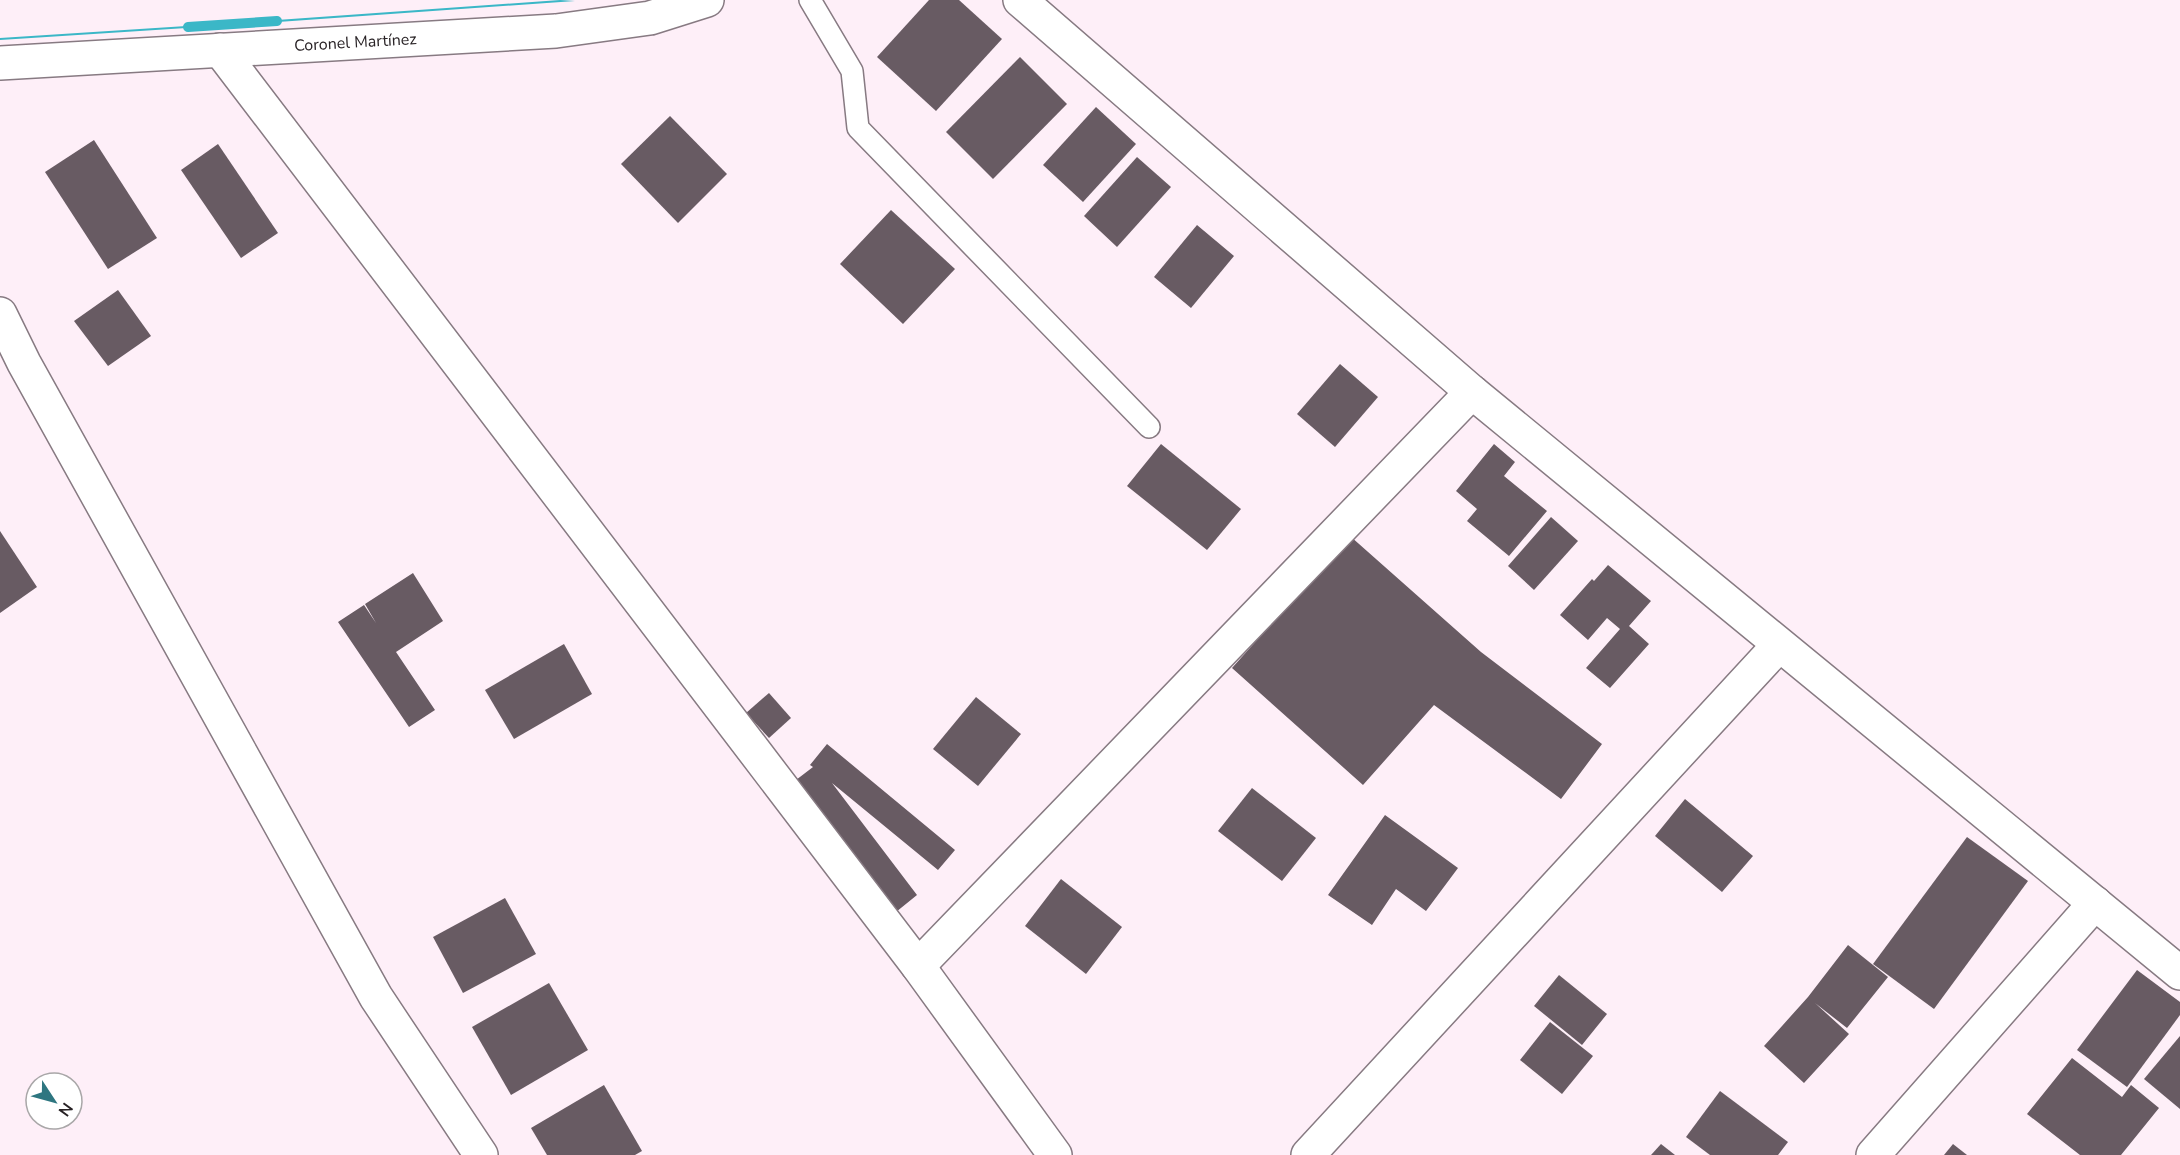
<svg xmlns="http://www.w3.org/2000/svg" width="2180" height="1155" viewBox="0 0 2180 1155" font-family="'Nunito Sans',sans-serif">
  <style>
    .water { fill: #3bb7c7 }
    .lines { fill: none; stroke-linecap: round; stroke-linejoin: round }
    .stream { stroke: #3bb7c7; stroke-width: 10 }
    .building { fill: #685b63 }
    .service-casing { stroke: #877a82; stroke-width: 24 }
    .minor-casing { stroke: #877a82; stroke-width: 36 }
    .secondary-casing { stroke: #877a82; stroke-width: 36 }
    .service { stroke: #fff; stroke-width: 21 }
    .minor { stroke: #fff; stroke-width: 33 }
    .secondary { stroke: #fff; stroke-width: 33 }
    .labels { text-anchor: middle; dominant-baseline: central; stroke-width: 6; stroke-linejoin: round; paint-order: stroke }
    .street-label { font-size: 16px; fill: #282225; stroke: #fff }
  </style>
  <rect width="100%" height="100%" fill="#feeff8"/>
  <!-- water -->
  <g class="water">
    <path d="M560 0 575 1 264 23 263 21Z"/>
    <path d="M202 25V27L0 40V38Z"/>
  </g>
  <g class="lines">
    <!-- stream -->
    <path class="stream" d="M188 27 277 21"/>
  </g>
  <!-- building -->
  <g class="building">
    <path d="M929 0H959L1002 39 936 111 877 57Z"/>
    <path d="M1020 57 1067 104 993 179 946 132Z"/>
    <path d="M1096 107 1136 144 1083 202 1043 165Z"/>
    <path d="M670 116 727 174 678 223 621 164Z"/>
    <path d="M94 140 157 238 108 269 45 172Z"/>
    <path d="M218 144 278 233 241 258 181 170Z"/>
    <path d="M1137 157 1171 187 1117 247 1084 216Z"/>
    <path d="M891 210 955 269 903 324 840 264Z"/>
    <path d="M1197 225 1234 256 1191 308 1154 277Z"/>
    <path d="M118 290 151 336 108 366 74 321Z"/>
    <path d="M1340 364 1378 397 1335 447 1297 414Z"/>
    <path d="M1161 444 1241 509 1207 550 1127 486Z"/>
    <path d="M1494 444 1515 462 1504 476 1547 511 1509 556 1467 521 1477 509 1456 491Z"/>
    <path d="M1551 517 1578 541 1534 590 1508 566Z"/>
    <path d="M0 531 37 587 0 613Z"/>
    <path d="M1350 536 1481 652 1602 744 1561 799 1434 705 1363 785 1232 668Z"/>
    <path d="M1608 565 1651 601 1629 626 1649 644 1610 688 1586 668 1620 629 1607 618 1588 640 1560 615 1592 579 1594 581Z"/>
    <path d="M413 573 443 621 396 652 435 710 409 727 338 622 364 605 376 623 365 604Z"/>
    <path d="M564 644 592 694 514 739 485 690Z"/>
    <path d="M769 693 791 718 769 738 746 713Z"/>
    <path d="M976 697 1021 734 978 786 933 749Z"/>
    <path d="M827 744 955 850 938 870 832 783 917 895 896 912 796 780 813 767 810 765Z"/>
    <path d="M1252 788 1316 838 1282 881 1218 831Z"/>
    <path d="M1685 799 1753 856 1722 892 1655 836Z"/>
    <path d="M1385 815 1458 868 1426 911 1396 889 1372 925 1328 895Z"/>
    <path d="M1967 837 2028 881 1934 1009 1873 964Z"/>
    <path d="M1061 879 1122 927 1086 974 1025 926Z"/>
    <path d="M505 898 536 954 463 993 433 937Z"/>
    <path d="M1848 945 1888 977 1847 1028 1815 1003 1849 1034 1804 1083 1764 1046 1808 997Z"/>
    <path d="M2137 970 2180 1002V1015L2127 1087 2077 1050Z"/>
    <path d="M1559 975 1607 1014 1582 1045 1534 1006Z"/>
    <path d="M549 983 588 1050 511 1095 472 1027Z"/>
    <path d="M1550 1022 1593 1056 1562 1094 1520 1060Z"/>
    <path d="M2180 1036V1109L2144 1079Z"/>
    <path d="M2072 1058 2122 1097 2131 1085 2159 1108 2121 1155H2080L2027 1114Z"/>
    <path d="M604 1085 642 1151 635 1155H547L531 1128Z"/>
    <path d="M1720 1091 1788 1142 1778 1155H1710L1686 1137Z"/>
    <path d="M1661 1144 1675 1155H1651Z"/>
    <path d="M1953 1144 1967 1155H1944Z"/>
  </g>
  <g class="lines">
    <defs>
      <path id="service" d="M810 0 852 71 858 128 1149 427"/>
      <g id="minor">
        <path d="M1020 0 1472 392 2180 973"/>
        <path d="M220 50 918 966 1055 1155"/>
        <path d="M0 314 24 363 376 997 481 1155"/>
        <path d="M918 966 1472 392"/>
        <path d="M1308 1155 1779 645"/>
        <path d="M1873 1155 2095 903"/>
      </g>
      <g id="secondary">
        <path id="s1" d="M0 63 556 31 650 18 707 0"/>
      </g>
    </defs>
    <!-- service casing -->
    <use href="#service" class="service-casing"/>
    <!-- minor casing -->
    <use href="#minor" class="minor-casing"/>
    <!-- secondary casing -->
    <use href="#secondary" class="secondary-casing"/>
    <!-- service -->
    <use href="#service" class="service"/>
    <!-- minor -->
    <use href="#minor" class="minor"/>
    <!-- secondary -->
    <use href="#secondary" class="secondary"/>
  </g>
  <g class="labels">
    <!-- street labels -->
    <g class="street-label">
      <text stroke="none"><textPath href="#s1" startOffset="356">Coronel Martínez</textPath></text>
    </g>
  </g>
  <!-- north arrow -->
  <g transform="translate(54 1101) rotate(126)"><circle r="28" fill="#ffffff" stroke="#a9a7a8" stroke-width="1.5"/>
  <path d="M0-4.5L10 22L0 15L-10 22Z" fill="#2e7680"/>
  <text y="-9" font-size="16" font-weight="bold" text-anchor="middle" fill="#282225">N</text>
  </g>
</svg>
